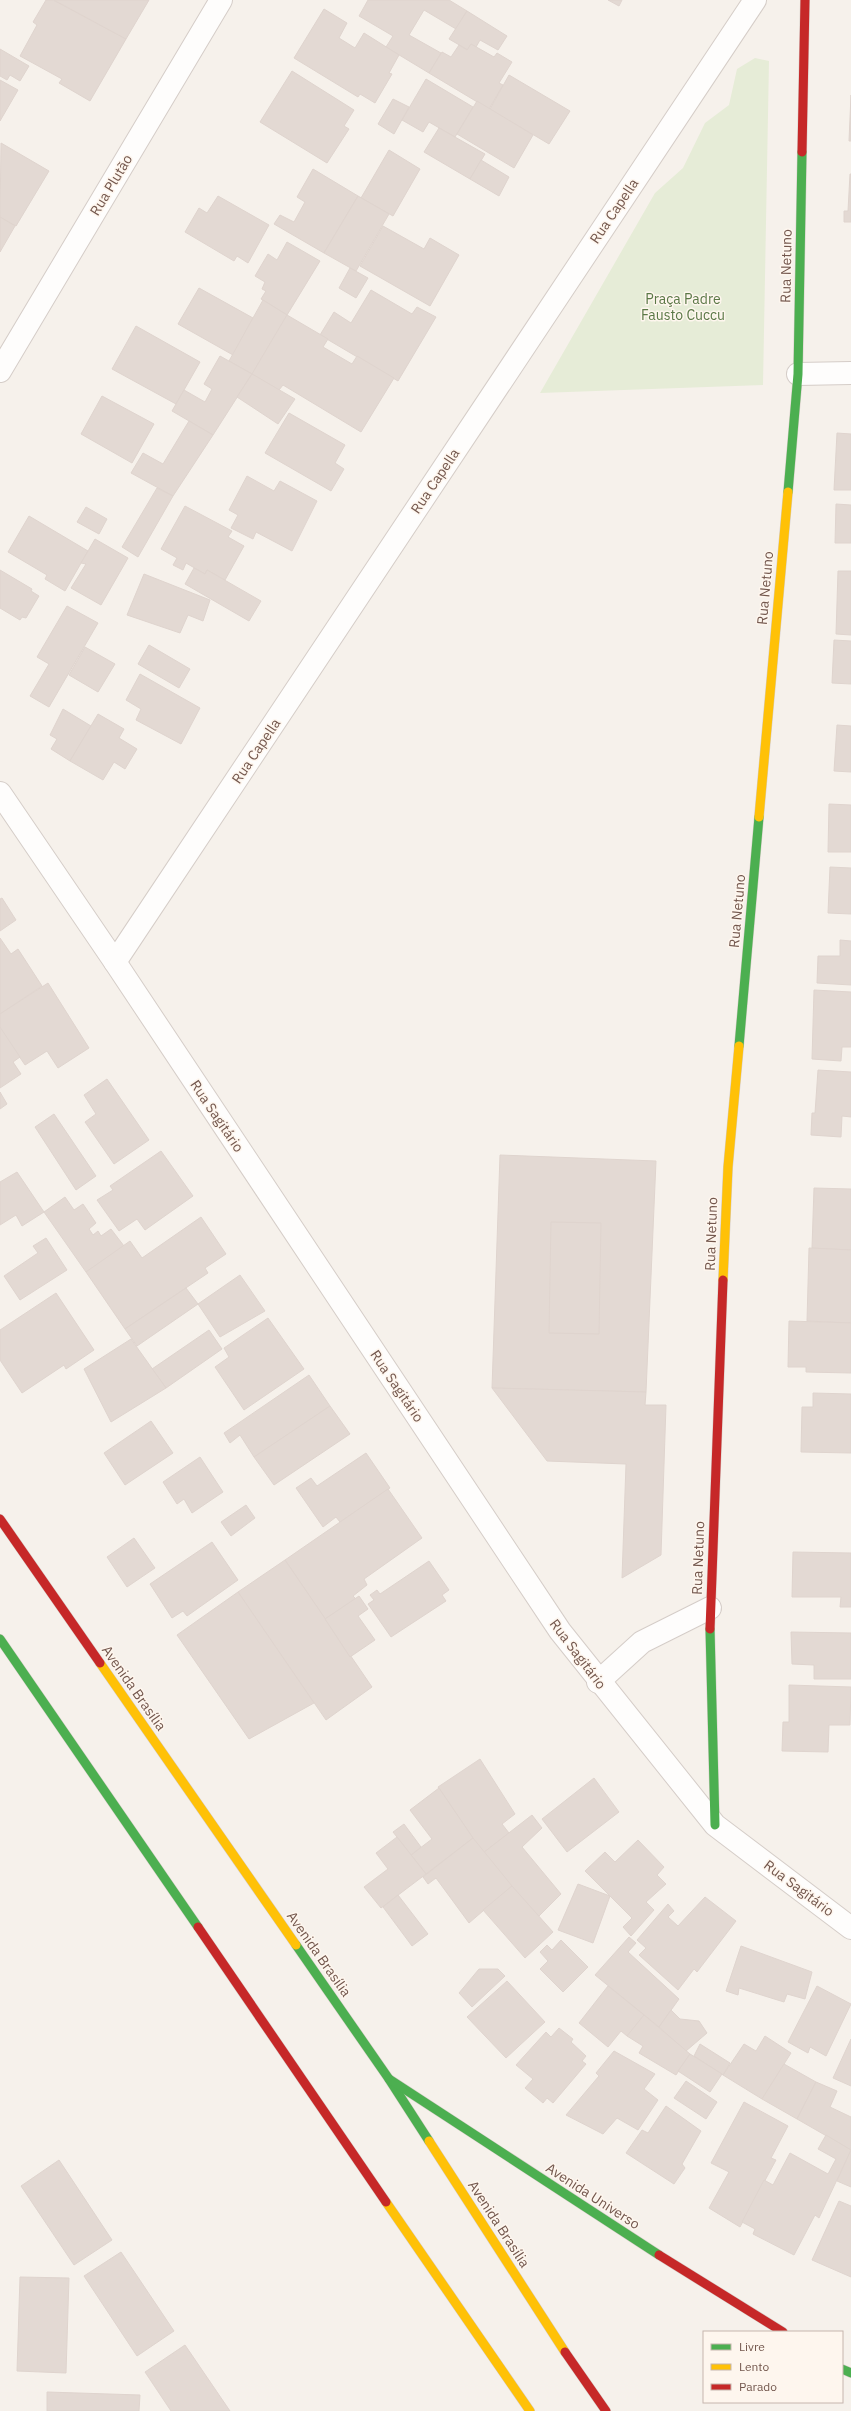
<svg xmlns="http://www.w3.org/2000/svg" width="851" height="2411" viewBox="0 0 851 2411" font-family="'IBM Plex Sans',sans-serif">
  <style>
    .green { fill: #e6ecd7 }
    .building { fill: #e3d9d3; stroke: #dfd4ce }
    .lines { fill: none; stroke-linecap: round; stroke-linejoin: round }
    .street-casing { stroke: #d5cdc8; stroke-width: 24 }
    .fast-casing { stroke: #d6cdc8; stroke-width: 10 }
    .slow-casing { stroke: #d6cdc8; stroke-width: 10 }
    .jam-casing { stroke: #d6cdc8; stroke-width: 10 }
    .street { stroke: #fefdfc; stroke-width: 22 }
    .fast { stroke: #4caf50; stroke-width: 9 }
    .slow { stroke: #ffc107; stroke-width: 9 }
    .jam { stroke: #c62828; stroke-width: 9 }
    .labels { text-anchor: middle; dominant-baseline: central; stroke-width: 3; stroke-linejoin: round; paint-order: stroke }
    .street-label { font-size: 14px; fill: #73574d; stroke: #fef6ee }
    .park-label { font-size: 14px; fill: #5a7846; stroke: #fef6ee }
  </style>
  <rect width="100%" height="100%" fill="#f6f1eb"/>
  <!-- green -->
  <path class="green" d="M755 58 769 61 763 385 540 393 655 193 683 168 705 123 729 105 737 69Z"/>
  <!-- building -->
  <g class="building">
    <path d="M46 0H53L126 39 90 101 59 83 62 79 20 56 37 25 33 22Z"/>
    <path d="M54 0H149L126 39Z"/>
    <path d="M368 0H449L467 11 456 29 424 10 409 35 441 53 429 73 386 47 393 36 359 16Z"/>
    <path d="M608 0H622L619 6Z"/>
    <path d="M324 9 347 23 339 38 355 48 364 33 399 55 389 73 392 74 375 103 360 94 358 97 294 58Z"/>
    <path d="M467 11 507 36 498 50 480 40 476 47 471 44 468 50 449 39Z"/>
    <path d="M471 44 494 57 497 53 512 62 499 83 503 85 489 109 429 73 442 52 451 57 459 45 467 50Z"/>
    <path d="M0 49 29 66 20 81 10 75 7 80 0 76Z"/>
    <path d="M292 71 354 110 344 126 349 129 327 163 260 122Z"/>
    <path d="M509 75 570 111 549 144 490 109Z"/>
    <path d="M426 79 473 107 455 137 429 122 423 132 402 120Z"/>
    <path d="M0 80 18 90 0 121Z"/>
    <path d="M851 95V141H849Z"/>
    <path d="M393 99 409 107 394 134 378 124Z"/>
    <path d="M477 101 533 135 514 168 457 134Z"/>
    <path d="M439 128 485 154 470 179 424 152Z"/>
    <path d="M1 143 49 171 16 226 0 217Z"/>
    <path d="M389 150 420 169 393 216 361 198Z"/>
    <path d="M481 160 509 177 499 196 470 179Z"/>
    <path d="M313 169 358 196 324 253 274 224 280 215 294 222 305 202 297 197Z"/>
    <path d="M850 174H851V222H844V211H848Z"/>
    <path d="M218 196 269 225 248 263 237 256 234 261 185 232 199 208 207 213Z"/>
    <path d="M358 196 389 214 356 271 324 253Z"/>
    <path d="M0 217 15 226 0 252Z"/>
    <path d="M383 226 424 249 430 238 459 255 430 306 360 266Z"/>
    <path d="M287 242 320 261 287 315 261 299 266 291 262 289 265 282 255 276 268 254 277 260Z"/>
    <path d="M350 268 368 278 356 298 339 288Z"/>
    <path d="M199 288 253 318 233 355 178 324Z"/>
    <path d="M371 290 412 314 417 307 436 317 398 381 320 335 334 312 351 323Z"/>
    <path d="M263 300 287 315 252 374 229 361Z"/>
    <path d="M287 315 328 339 323 347 352 364 357 356 394 378 361 432 283 385 279 390 252 374Z"/>
    <path d="M136 326 200 362 176 404 112 369Z"/>
    <path d="M220 356 252 374 213 435 172 411 184 390 205 402 212 389 204 384Z"/>
    <path d="M252 374 295 399 278 424 237 397Z"/>
    <path d="M102 396 154 424 132 463 81 434Z"/>
    <path d="M289 413 345 445 335 463 344 469 331 491 265 453Z"/>
    <path d="M189 421 213 435 173 496 131 473 143 453 163 464Z"/>
    <path d="M837 433 851 434V490H834Z"/>
    <path d="M247 476 274 491 280 481 317 501 292 551 256 532 253 539 231 528 238 515 229 510Z"/>
    <path d="M157 488 173 496 138 557 122 547Z"/>
    <path d="M836 504 851 505V543H835Z"/>
    <path d="M185 506 232 531 228 537 244 546 225 580 207 570 205 574 186 563 183 570 173 565 177 558 161 549Z"/>
    <path d="M86 507 107 519 99 534 77 522Z"/>
    <path d="M29 516 88 551 65 591 45 579 47 575 8 552Z"/>
    <path d="M95 539 128 558 101 605 71 588 86 564 81 563Z"/>
    <path d="M194 568 205 574 207 570 261 601 249 621 185 584Z"/>
    <path d="M0 570 32 589 31 591 39 596 26 618 22 617 20 620 0 608Z"/>
    <path d="M838 571H851V635L836 634Z"/>
    <path d="M144 574 210 600 203 621 188 615 180 633 127 615Z"/>
    <path d="M67 606 98 623 49 707 30 696 49 664 37 657Z"/>
    <path d="M834 640 851 641V684L832 683Z"/>
    <path d="M149 645 190 669 179 688 138 664Z"/>
    <path d="M85 647 115 664 98 692 69 675Z"/>
    <path d="M140 674 200 708 181 744 136 720 141 709 126 700Z"/>
    <path d="M63 709 91 726 70 761 51 749 57 739 50 735Z"/>
    <path d="M98 714 124 729 119 738 137 749 125 769 114 762 103 780 70 761Z"/>
    <path d="M837 725 851 726V772L834 771Z"/>
    <path d="M829 804 851 805V852H828Z"/>
    <path d="M830 867 851 868V914L828 913Z"/>
    <path d="M2 898 16 920 0 931V899Z"/>
    <path d="M0 938 11 954 18 949 42 986 0 1014Z"/>
    <path d="M840 940 851 941V985L817 983 818 956H840Z"/>
    <path d="M48 983 89 1048 58 1068 47 1051 25 1065 0 1028V1014Z"/>
    <path d="M814 990 851 992V1047H842L841 1061 812 1059Z"/>
    <path d="M0 1027 20 1057 13 1062 21 1074 0 1088Z"/>
    <path d="M818 1070 851 1072V1117L842 1116 841 1137 811 1135 812 1113H815Z"/>
    <path d="M107 1079 149 1140 114 1164 85 1122 96 1114 84 1095Z"/>
    <path d="M0 1092 7 1104 0 1109Z"/>
    <path d="M54 1114 96 1176 76 1190 35 1127Z"/>
    <path d="M161 1151 193 1196 145 1230 137 1219 119 1231 97 1200 113 1190 110 1186Z"/>
    <path d="M500 1155 656 1161 646 1392 492 1388Z"/>
    <path d="M17 1172 44 1212 22 1226 16 1215 0 1225V1182Z"/>
    <path d="M814 1188 851 1189V1250L812 1248Z"/>
    <path d="M65 1197 74 1210 83 1204 96 1223 89 1229 93 1235 98 1231 101 1236 111 1229 124 1246 86 1272 44 1212Z"/>
    <path d="M201 1217 226 1254 205 1268 208 1273 125 1329 86 1272 130 1241 142 1258Z"/>
    <path d="M551 1222 601 1223 599 1334 549 1333Z"/>
    <path d="M46 1238 67 1270 20 1300 4 1276 38 1253 33 1246Z"/>
    <path d="M809 1248 851 1250V1323L807 1321Z"/>
    <path d="M240 1275 265 1311 220 1337 198 1304Z"/>
    <path d="M186 1288 198 1304 137 1346 125 1329Z"/>
    <path d="M56 1293 94 1350 66 1369 64 1365 22 1393 0 1360V1330Z"/>
    <path d="M268 1318 304 1369 244 1410 215 1367 229 1357 224 1348Z"/>
    <path d="M789 1321 851 1323V1373L806 1372V1367H788Z"/>
    <path d="M209 1330 222 1349 166 1388 152 1369Z"/>
    <path d="M131 1339 166 1388 111 1422 84 1369Z"/>
    <path d="M309 1375 330 1406 254 1457 240 1435 230 1443 224 1433Z"/>
    <path d="M492 1388 646 1392 645 1405H666L661 1555 622 1578 626 1464 547 1461Z"/>
    <path d="M813 1393 851 1394V1453L801 1452 802 1407H813Z"/>
    <path d="M330 1406 350 1434 274 1485 254 1457Z"/>
    <path d="M151 1421 173 1453 125 1485 104 1453Z"/>
    <path d="M366 1453 390 1488 340 1522 336 1517 323 1527 296 1488 311 1478 317 1486Z"/>
    <path d="M200 1457 223 1492 192 1513 184 1499 177 1504 163 1482Z"/>
    <path d="M388 1489 422 1538 364 1579 367 1585 353 1596 356 1599 325 1619 285 1560Z"/>
    <path d="M246 1505 255 1518 231 1536 221 1522Z"/>
    <path d="M134 1538 155 1568 127 1587 107 1557Z"/>
    <path d="M212 1542 238 1580 187 1616 183 1611 172 1618 150 1584Z"/>
    <path d="M793 1552 851 1553V1607H840L841 1597H792Z"/>
    <path d="M285 1560 372 1687 326 1720 238 1592Z"/>
    <path d="M429 1561 449 1590 442 1595 446 1601 391 1637 368 1604 374 1600 370 1595 377 1590 380 1594Z"/>
    <path d="M238 1592 314 1703 249 1739 177 1635Z"/>
    <path d="M359 1596 368 1609 358 1616 375 1640 350 1657 325 1619Z"/>
    <path d="M791 1632 851 1633V1679H814V1665L792 1664Z"/>
    <path d="M789 1685 851 1687 850 1725H829L828 1752 782 1751 783 1722H789Z"/>
    <path d="M480 1759 515 1814 502 1824 509 1833 483 1853 438 1787Z"/>
    <path d="M594 1778 619 1812 567 1852 542 1819Z"/>
    <path d="M439 1788 473 1838 426 1874 411 1855 432 1839 410 1810Z"/>
    <path d="M532 1815 542 1828 522 1847 561 1894 538 1917 483 1853Z"/>
    <path d="M404 1824 421 1847 411 1855 393 1832Z"/>
    <path d="M397 1837 426 1874 381 1908 364 1887 388 1869 376 1853Z"/>
    <path d="M473 1838 512 1886 469 1923 436 1878 428 1884 423 1877Z"/>
    <path d="M638 1840 664 1867 657 1875 666 1884 646 1902 654 1910 631 1936 623 1927 632 1918 585 1871 605 1852 615 1862Z"/>
    <path d="M578 1884 610 1896 593 1943 558 1930Z"/>
    <path d="M512 1886 553 1932 525 1958 483 1910Z"/>
    <path d="M398 1895 428 1934 412 1946 383 1907Z"/>
    <path d="M705 1897 736 1921 697 1972 694 1969 678 1990 639 1955 646 1948 637 1940 668 1904 674 1911 668 1917 678 1926Z"/>
    <path d="M629 1937 636 1943 628 1952 679 1999 659 2027 595 1975Z"/>
    <path d="M561 1940 588 1967 563 1992 540 1969 548 1961 540 1952 547 1945 552 1950Z"/>
    <path d="M741 1946 812 1972 805 1999 787 1994 784 2002 739 1988 738 1995 726 1991Z"/>
    <path d="M479 1969H498L505 1976 472 2007 459 1993Z"/>
    <path d="M507 1981 545 2022 506 2058 467 2017Z"/>
    <path d="M608 1986 644 2015 627 2036 621 2031 608 2047 579 2023Z"/>
    <path d="M817 1986 851 2004 826 2056 810 2047 808 2053 788 2042Z"/>
    <path d="M671 2010 680 2019 699 2021 707 2033 686 2051 659 2027Z"/>
    <path d="M644 2015 690 2054 676 2075 639 2053 643 2046 627 2036Z"/>
    <path d="M559 2028 573 2039 571 2042 586 2056 582 2061 586 2064 553 2103 547 2098 543 2103 525 2088 533 2079 516 2065 546 2032 551 2037Z"/>
    <path d="M765 2036 791 2053 762 2099 723 2075 744 2044 756 2051Z"/>
    <path d="M851 2039V2086L833 2078Z"/>
    <path d="M700 2044 730 2063 723 2075 694 2056Z"/>
    <path d="M614 2051 655 2074 644 2089 658 2100 638 2130 617 2118 603 2134 566 2115 599 2076 596 2073Z"/>
    <path d="M690 2054 722 2074 710 2092 678 2071Z"/>
    <path d="M784 2064 816 2082 797 2119 762 2099Z"/>
    <path d="M686 2081 717 2102 706 2119 674 2098Z"/>
    <path d="M816 2082 837 2091 830 2107 851 2117V2150L797 2119Z"/>
    <path d="M744 2102 788 2126 771 2158 776 2160 740 2227 709 2208 729 2172 711 2163Z"/>
    <path d="M666 2106 701 2131 682 2164 685 2168 674 2184 626 2153 642 2130 648 2133Z"/>
    <path d="M826 2135 851 2150 819 2218 815 2215 794 2255 753 2234 755 2229 742 2222 764 2180 773 2185 790 2153 828 2174 836 2159 818 2149Z"/>
    <path d="M851 2150V2187L837 2181Z"/>
    <path d="M59 2160 112 2240 74 2265 21 2186Z"/>
    <path d="M839 2201 851 2206V2277L812 2260Z"/>
    <path d="M121 2252 174 2331 137 2356 84 2276Z"/>
    <path d="M20 2277 69 2278 66 2373 17 2371Z"/>
    <path d="M185 2345 230 2411H171L145 2372Z"/>
    <path d="M47 2392 140 2395 139 2411H47Z"/>
  </g>
  <g class="lines">
    <defs>
      <g id="street">
        <path d="M0 371 221 0"/>
        <path d="M798 374 851 373"/>
        <path d="M0 793 115 962 560 1631 715 1825 851 1928"/>
        <path d="M115 962 755 0"/>
        <path d="M598 1682 642 1642 710 1608"/>
      </g>
      <g id="fast">
        <path d="M788 492 798 374 802 152"/>
        <path d="M739 1046 759 817"/>
        <path d="M710 1629 715 1825"/>
        <path d="M0 1639 198 1927"/>
        <path d="M296 1945 389 2079 429 2141"/>
        <path d="M389 2079 659 2255"/>
        <path d="M842 2369 851 2373"/>
      </g>
      <g id="slow">
        <path d="M759 817 788 492"/>
        <path d="M723 1280 728 1167 739 1046"/>
        <path d="M100 1663 296 1945"/>
        <path d="M429 2141 565 2352"/>
        <path d="M386 2202 530 2411"/>
      </g>
      <g id="jam">
        <path d="M802 152 805 0"/>
        <path d="M0 1519 100 1663"/>
        <path d="M710 1629 723 1280"/>
        <path d="M198 1927 386 2202"/>
        <path d="M659 2255 783 2332"/>
        <path d="M565 2352 606 2411"/>
      </g>
    </defs>
    <!-- street casing -->
    <use href="#street" class="street-casing"/>
    <!-- fast casing -->
    <use href="#fast" class="fast-casing"/>
    <!-- slow casing -->
    <use href="#slow" class="slow-casing"/>
    <!-- jam casing -->
    <use href="#jam" class="jam-casing"/>
    <!-- street -->
    <use href="#street" class="street"/>
    <!-- fast -->
    <use href="#fast" class="fast"/>
    <!-- slow -->
    <use href="#slow" class="slow"/>
    <!-- jam -->
    <use href="#jam" class="jam"/>
  </g>
  <g class="labels">
    <!-- street labels -->
    <g class="street-label">
      <text transform="translate(111 185) rotate(-59)">Rua Plutão</text>
      <text transform="translate(614 211) rotate(-56)">Rua Capella</text>
      <text transform="translate(786 266) rotate(-89)">Rua Netuno</text>
      <text transform="translate(435 481) rotate(-56)">Rua Capella</text>
      <text transform="translate(765 588) rotate(-85)">Rua Netuno</text>
      <text transform="translate(256 751) rotate(-56)">Rua Capella</text>
      <text transform="translate(737 911) rotate(-85)">Rua Netuno</text>
      <text transform="translate(217 1116) rotate(56)">Rua Sagitário</text>
      <text transform="translate(711 1234) rotate(-88)">Rua Netuno</text>
      <text transform="translate(397 1386) rotate(56)">Rua Sagitário</text>
      <text transform="translate(698 1558) rotate(-88)">Rua Netuno</text>
      <text transform="translate(578 1654) rotate(53)">Rua Sagitário</text>
      <text transform="translate(134 1688) rotate(55)">Avenida Brasília</text>
      <text transform="translate(799 1888) rotate(37)">Rua Sagitário</text>
      <text transform="translate(319 1954) rotate(55)">Avenida Brasília</text>
      <text transform="translate(593 2196) rotate(33)">Avenida Universo</text>
      <text transform="translate(499 2224) rotate(57)">Avenida Brasília</text>
    </g>
    <!-- park labels -->
    <g class="park-label">
      <text x="683" y="299">Praça Padre<tspan x="683" dy="16">Fausto Cuccu</tspan></text>
    </g>
  </g>
  <!-- legend -->
  <rect x="703" y="2331" width="140" height="72" fill="#fef6ee" stroke="#c6b6ae"/>
  <rect x="711" y="2344" width="20" height="6" fill="#4caf50" stroke="#c6b6ae"/>
  <text x="739" y="2351" font-size="12" fill="#73574d">Livre</text>
  <rect x="711" y="2364" width="20" height="6" fill="#ffc107" stroke="#c6b6ae"/>
  <text x="739" y="2371" font-size="12" fill="#73574d">Lento</text>
  <rect x="711" y="2384" width="20" height="6" fill="#c62828" stroke="#c6b6ae"/>
  <text x="739" y="2391" font-size="12" fill="#73574d">Parado</text>
</svg>
